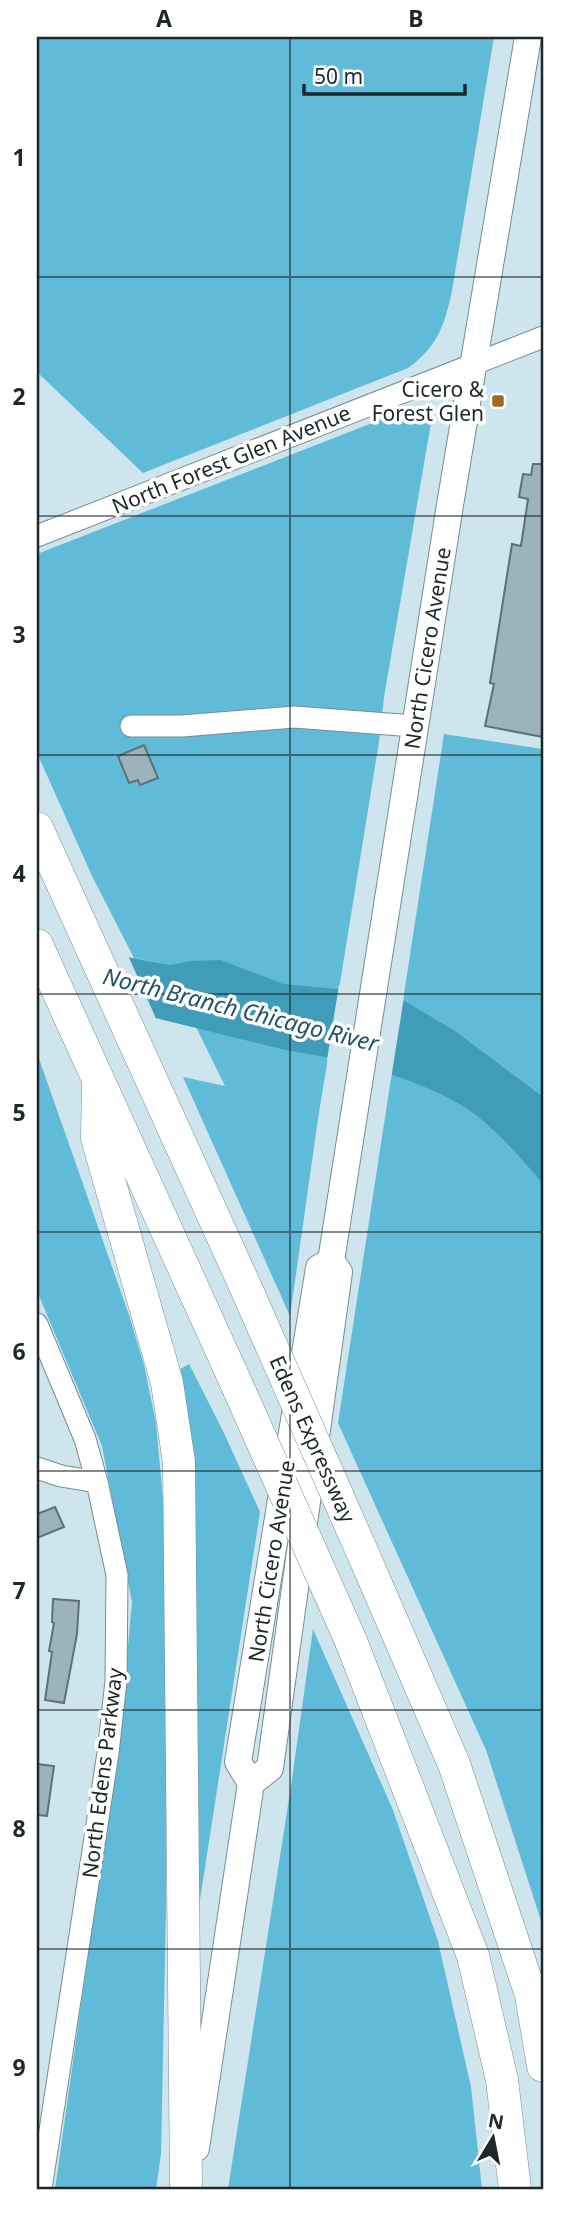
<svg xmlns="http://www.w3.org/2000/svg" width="580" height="2226" viewBox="0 0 580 2226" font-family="'Noto Sans',sans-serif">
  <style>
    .green { fill: #60bbd9 }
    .water { fill: #3f9dba }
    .pier { fill: #cee5ee }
    .building { fill: #9cb3bb; stroke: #5c7179; stroke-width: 2 }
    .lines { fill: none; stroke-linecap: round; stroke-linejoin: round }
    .minor-casing { stroke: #778d95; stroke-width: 23 }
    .major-casing { stroke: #778d95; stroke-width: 28 }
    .highway-casing { stroke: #778d95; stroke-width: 33 }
    .minor { stroke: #fff; stroke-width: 21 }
    .major { stroke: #fff; stroke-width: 26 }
    .highway { stroke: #fff; stroke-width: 32 }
    .highway-bridge-casing { stroke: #778d95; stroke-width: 33; stroke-linecap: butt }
    .highway-bridge { stroke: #fff; stroke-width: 32 }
    .grid { fill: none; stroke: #1e272a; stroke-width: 2; stroke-opacity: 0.55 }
    .poi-dot { fill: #9f6c22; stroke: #fff; stroke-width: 2.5 }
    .labels { text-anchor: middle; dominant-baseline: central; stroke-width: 7; stroke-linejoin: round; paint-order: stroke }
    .poi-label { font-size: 21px; fill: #1e272a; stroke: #fff; text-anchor: end }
    .street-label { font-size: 21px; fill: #1e272a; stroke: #fff }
    .water-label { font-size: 23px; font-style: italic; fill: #205364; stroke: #fff }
    .neatline { fill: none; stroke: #1e272a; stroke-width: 2.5 }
    .grid-label { font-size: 23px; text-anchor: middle; font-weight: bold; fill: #1e272a }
  </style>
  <rect width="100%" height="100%" fill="#cee5ee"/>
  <!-- green -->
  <g class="green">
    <path d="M37 37H494L452 291C444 326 438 346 408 368L143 473 37 372Z"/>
    <path d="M413 407C424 407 428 412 431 423L384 697 379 742 318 1119 290 1316 183 1077 225 1086 165 964 134 958 92 876 37 753V554Z"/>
    <path d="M444 734 543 749V1927L486 1750 338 1423Z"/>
    <path d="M37 1053 129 1315 144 1365 156 1423 163 1500 166 1590V1907L161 2154 156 2189H55L121 1722 132 1602 102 1446 37 1291Z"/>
    <path d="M189 1364 223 1431 260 1512 193 1945 177 1371Z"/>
    <path d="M313 1629 393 1810 438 1941 471 2087 482 2189H228L291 1786Z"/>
  </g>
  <!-- water -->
  <path class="water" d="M37 940 170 965 190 961 221 960 283 984 338 989 403 1000 455 1031 543 1097V1184C523 1160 501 1135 476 1115 433 1082 344 1058 290 1051L37 989Z"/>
  <!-- pier -->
  <g class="pier">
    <path d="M37 936 127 953 158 1023 37 993Z"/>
    <path d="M339 985 404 997 391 1079 327 1060Z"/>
  </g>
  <!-- building -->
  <g class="building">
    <path d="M533 464H543V737L485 726 494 684 490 683 512 544 521 546 528 499 519 497 523 474 531 475Z"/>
    <path d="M144 745 158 778 140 785 138 780 129 783 118 756Z"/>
    <path d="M55 1507 64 1527 37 1538V1514Z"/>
    <path d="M53 1599 79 1601 77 1634 64 1703 45 1700 52 1652 49 1651 54 1623 52 1622Z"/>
    <path d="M37 1764 54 1766 47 1816 37 1815Z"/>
  </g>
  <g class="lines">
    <defs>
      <g id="minor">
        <path d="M37 536 543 337"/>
        <path d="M131 726H182L294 717 414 726"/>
        <path d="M37 1324 85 1439 97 1482 117 1575 116 1681 108 1753 41 2189"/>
        <path d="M37 1468 61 1476 97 1482"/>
      </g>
      <g id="major">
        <path d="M251 1783 270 1768 339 1272 331 1261 450 505 528 37"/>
        <path d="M196 2148 251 1783 238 1762 319 1268 331 1261"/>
      </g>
      <g id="highway">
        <path d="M37 828 246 1288"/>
        <path d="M37 945 232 1374"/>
        <path d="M98 1082 97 1138 167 1383 179 1462 186 2189"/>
        <path d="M364 1556 454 1764 531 1995 543 2066"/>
        <path d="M351 1641 473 1956 502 2080 515 2189"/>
      </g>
    </defs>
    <!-- minor casing -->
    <use href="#minor" class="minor-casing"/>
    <!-- major casing -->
    <use href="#major" class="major-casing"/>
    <!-- highway casing -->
    <use href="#highway" class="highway-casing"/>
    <!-- minor -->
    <use href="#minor" class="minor"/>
    <!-- major -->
    <use href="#major" class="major"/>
    <!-- highway -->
    <use href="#highway" class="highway"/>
    <defs>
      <g id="highway-bridge">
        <path d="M246 1288 364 1556"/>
        <path d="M232 1374 351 1641"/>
      </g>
    </defs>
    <!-- highway-bridge casing -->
    <use href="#highway-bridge" class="highway-bridge-casing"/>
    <!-- highway-bridge -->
    <use href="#highway-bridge" class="highway-bridge"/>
  </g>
  <!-- grid -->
  <path class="grid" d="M290 37V2189M37 277H543M37 516H543M37 755H543M37 994H543M37 1232H543M37 1471H543M37 1710H543M37 1949H543"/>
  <!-- markers -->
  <rect class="poi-dot" x="491" y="394" width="14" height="14" rx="3.5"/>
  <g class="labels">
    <!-- poi labels -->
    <g class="poi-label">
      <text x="484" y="389">Cicero &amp;<tspan x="484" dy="24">Forest Glen</tspan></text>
    </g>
    <!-- street labels -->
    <g class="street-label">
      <text transform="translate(231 459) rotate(-22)">North Forest Glen Avenue</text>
      <text transform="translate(427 648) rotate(-81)">North Cicero Avenue</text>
      <text transform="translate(313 1439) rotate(66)">Edens Expressway</text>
      <text transform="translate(271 1561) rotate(-81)">North Cicero Avenue</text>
      <text transform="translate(102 1773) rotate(-83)">North Edens Parkway</text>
    </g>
    <!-- water labels -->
    <g class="water-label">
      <text transform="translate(241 1009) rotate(14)">North Branch Chicago River</text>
    </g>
  </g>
  <!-- border -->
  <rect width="580" height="2226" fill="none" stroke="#ffffff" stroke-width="77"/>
  <!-- north arrow -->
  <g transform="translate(493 2138) rotate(10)" stroke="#ffffff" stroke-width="5" paint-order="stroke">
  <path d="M0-5L12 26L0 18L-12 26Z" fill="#1e272a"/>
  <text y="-10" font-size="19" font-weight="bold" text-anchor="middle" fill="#1e272a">N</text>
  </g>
  <!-- scale -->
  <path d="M304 84v10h161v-10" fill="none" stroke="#1e272a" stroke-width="3.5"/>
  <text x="314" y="84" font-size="21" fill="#1e272a" stroke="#ffffff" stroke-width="5" paint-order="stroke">50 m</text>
  <rect x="38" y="38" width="504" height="2150" class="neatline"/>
  <g class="grid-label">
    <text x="164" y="27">A</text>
    <text x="416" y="27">B</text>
    <text x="19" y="166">1</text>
    <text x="19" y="405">2</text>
    <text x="19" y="643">3</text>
    <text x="19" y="882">4</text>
    <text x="19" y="1121">5</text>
    <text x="19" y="1360">6</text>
    <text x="19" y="1599">7</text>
    <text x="19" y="1837">8</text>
    <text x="19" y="2076">9</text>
  </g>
</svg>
